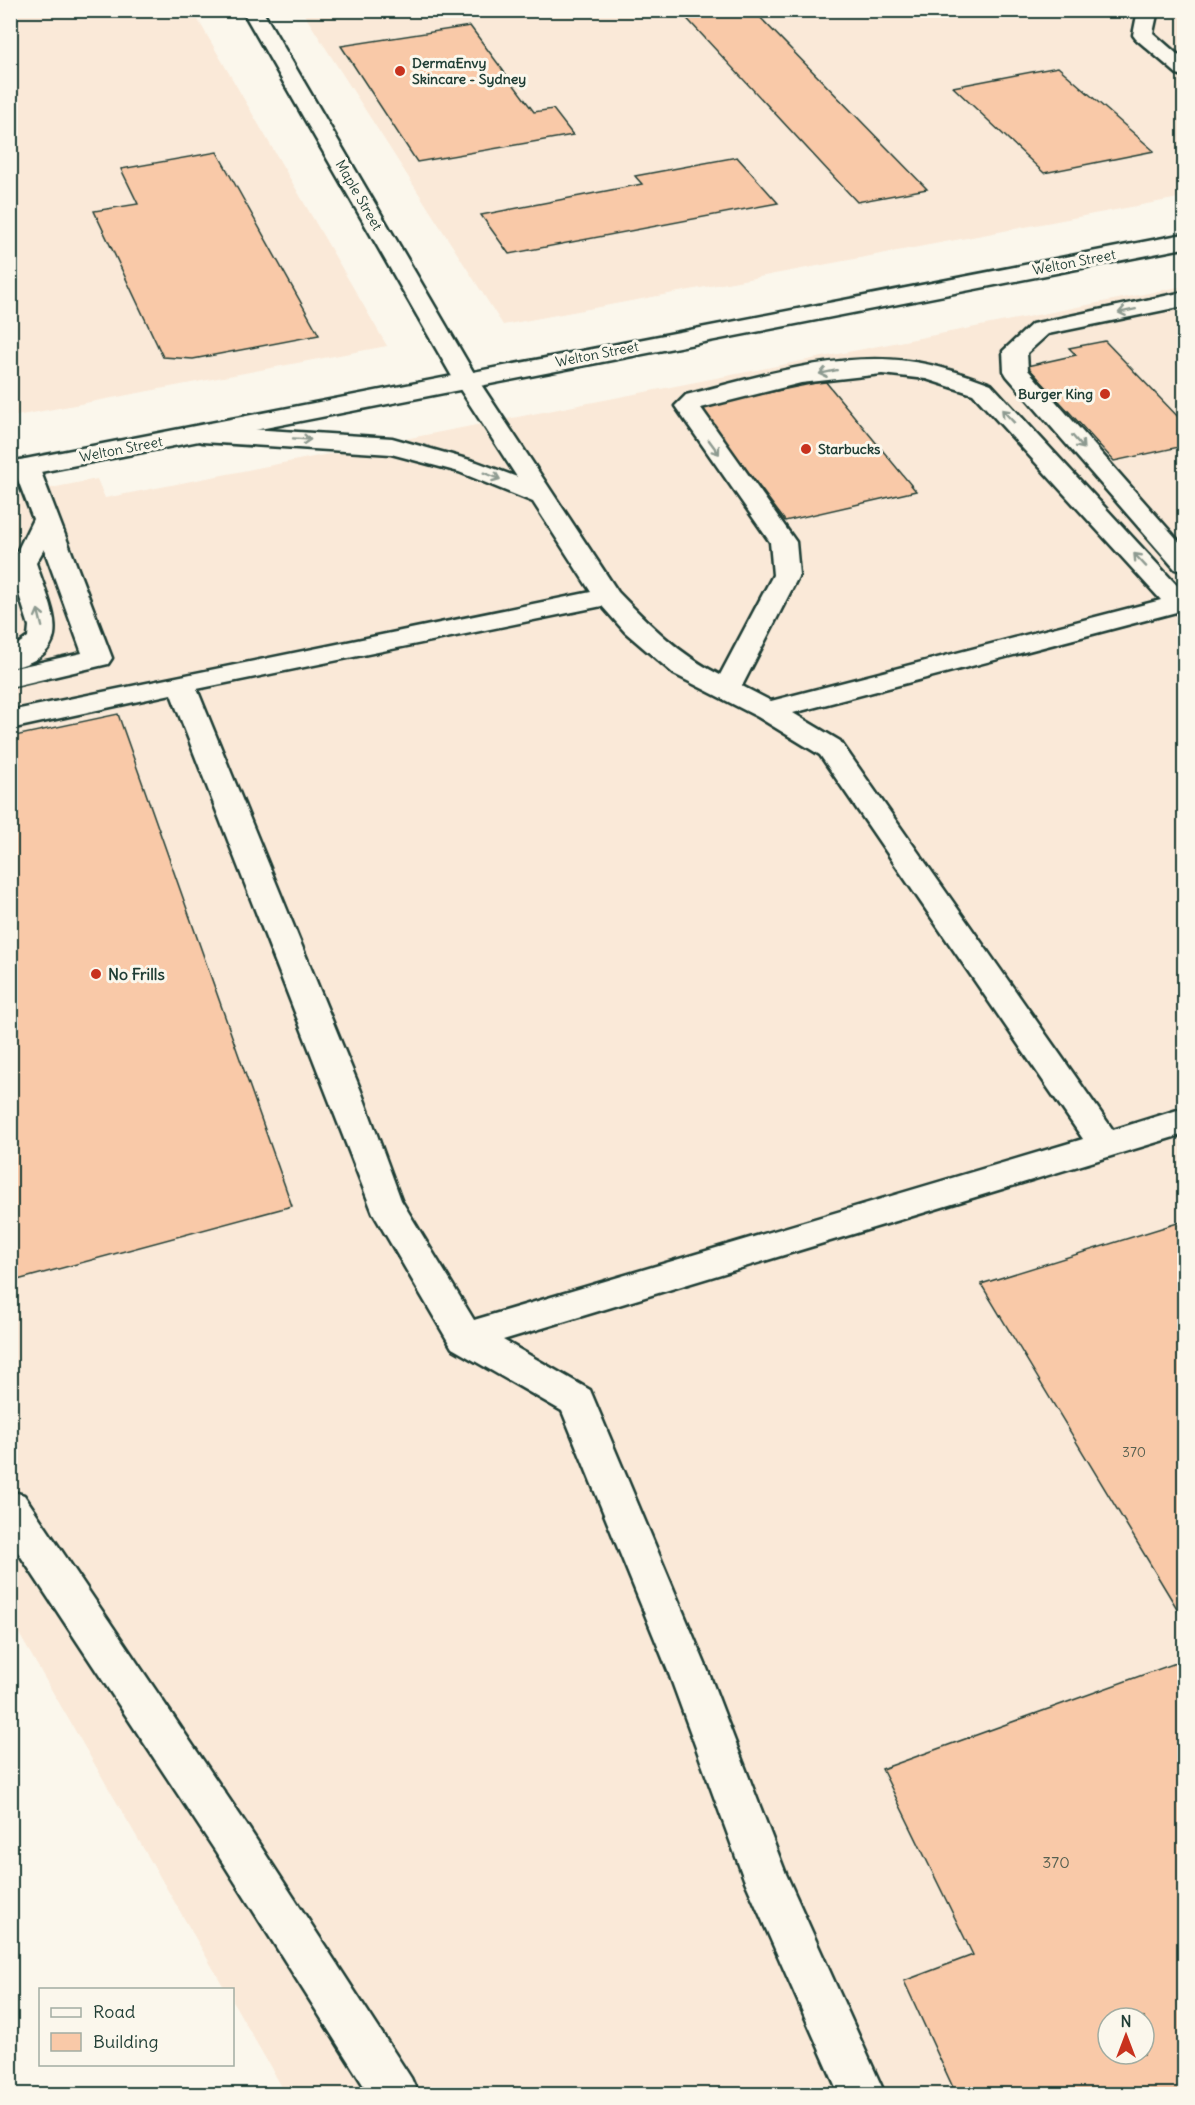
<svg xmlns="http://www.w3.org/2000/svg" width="1195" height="2105" viewBox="0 0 1195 2105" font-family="Delius,sans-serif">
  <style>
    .built { fill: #fae9d8; fill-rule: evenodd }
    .building { fill: #f9c9a8; stroke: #1f3d34; stroke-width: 1.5; fill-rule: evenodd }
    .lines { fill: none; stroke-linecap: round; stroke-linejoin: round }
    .minor-casing { stroke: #1f3d34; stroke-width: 5 }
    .major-casing { stroke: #1f3d34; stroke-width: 5 }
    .minor { fill: #fbf7ec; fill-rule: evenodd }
    .major { fill: #fbf7ec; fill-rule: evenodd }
    .oneway { stroke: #8d9a90 }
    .poi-dot { fill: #c8321e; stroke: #fbf7ec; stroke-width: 2 }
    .labels { text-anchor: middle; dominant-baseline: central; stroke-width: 6; stroke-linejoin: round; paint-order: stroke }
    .far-poi-label { font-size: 14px; font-weight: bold; fill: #1f3d34; stroke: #fbf7ec; text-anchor: start }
    .far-street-label { font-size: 14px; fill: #1f3d34; stroke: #fbf7ec }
    .number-label { font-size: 14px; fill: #566051 }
    .poi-label { font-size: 16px; font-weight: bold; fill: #1f3d34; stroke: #fbf7ec; text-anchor: start }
    .near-number-label { font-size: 16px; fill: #566051 }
  </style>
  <rect width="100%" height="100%" fill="#fbf7ec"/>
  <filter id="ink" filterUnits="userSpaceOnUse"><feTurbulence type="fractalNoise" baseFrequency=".0167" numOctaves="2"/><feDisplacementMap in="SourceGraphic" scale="12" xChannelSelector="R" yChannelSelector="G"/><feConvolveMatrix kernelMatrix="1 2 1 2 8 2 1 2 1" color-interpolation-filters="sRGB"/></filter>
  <g filter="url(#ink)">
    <!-- built -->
    <g class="built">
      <path d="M11 11H193L387 346 11 417Z"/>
      <path d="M302 11H1184V197L503 325Z"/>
      <path d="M1184 286V2094H286L233 2002 232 1990 225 1989 11 1620 10 496 97 479 105 498ZM1108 2018H1144V2054H1108Z"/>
    </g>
    <!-- building -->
    <g class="building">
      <path d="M679 10H753L927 189 857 202Z"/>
      <path d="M470 26 534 112 553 109 573 135 417 162 341 46Z"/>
      <path d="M1058 67 1154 151 1044 173 953 87Z"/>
      <path d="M217 152 319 335 193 359 163 357 94 211 138 204 121 169Z"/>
      <path d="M737 157 778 203 509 254 481 215 642 184 635 176Z"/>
      <path d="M1105 341 1184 423V446L1114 461 1027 366 1076 355 1069 348Z"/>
      <path d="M825 381 916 491 785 521 700 407Z"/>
      <path d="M118 714 292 1206 10 1282V737Z"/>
      <path d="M1184 1221V1620L981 1284Z"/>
      <path d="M1184 1660V2094H956L904 1981 973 1955 882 1769ZM1108 2018H1144V2054H1108Z"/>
    </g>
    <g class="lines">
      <defs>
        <g id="minor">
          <path d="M242 10H262L478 380 618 592C649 624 680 655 720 675L773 575 770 542 675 406 686 395C756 377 834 352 907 361 935 364 964 374 991 384L1184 593V610L793 713 840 741 1113 1130 1184 1108V1134L503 1340 590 1390 708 1671 786 1874 885 2094H839L744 1879 668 1671 562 1411 452 1348 373 1213 171 694 10 729V711L591 592 533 502 459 472 391 454 202 442 193 439 189 434 193 429 202 426 392 438 477 462 517 477 454 380ZM882 374 926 379 973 394 1161 600 771 701 742 686 799 575 796 542 701 408 801 383ZM602 606 625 632 674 674 758 717 820 755 1083 1139 474 1320 401 1200 361 1091 197 689Z"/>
          <path d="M1138 10H1158L1153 33 1184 60V76L1177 74 1136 39 1133 35Z"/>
          <path d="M1184 292V306L1048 334 1027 353 1028 370 1184 547V571L1175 569 1007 376 1004 371 1003 351 1032 324Z"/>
          <path d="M26 459 35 462 39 467 112 658 108 664 10 687V669L82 653 44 549 36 563C51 609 79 654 10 668V650L28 637 29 626 10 566 33 519 13 467 17 462Z"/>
          <path d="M10 1491 24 1495 246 1824 411 2078 418 2094H369L216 1852 10 1540Z"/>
        </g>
        <path id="major" d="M1184 234V248L10 478V462Z"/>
      </defs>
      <!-- minor casing -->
      <use href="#minor" class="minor-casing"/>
      <!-- major casing -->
      <use href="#major" class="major-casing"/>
      <!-- minor -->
      <use href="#minor" class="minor"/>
      <!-- major -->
      <use href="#major" class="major"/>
    </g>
    <!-- one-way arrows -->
    <defs><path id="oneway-shaft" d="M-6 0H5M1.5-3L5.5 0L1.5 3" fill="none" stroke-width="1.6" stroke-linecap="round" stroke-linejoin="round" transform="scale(1.5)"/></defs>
    <g class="oneway">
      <use href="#oneway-shaft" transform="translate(1127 311) rotate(168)"/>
      <use href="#oneway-shaft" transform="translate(828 372) rotate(168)"/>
      <use href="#oneway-shaft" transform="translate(1008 416) rotate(-133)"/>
      <use href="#oneway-shaft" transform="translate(302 439) rotate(4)"/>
      <use href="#oneway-shaft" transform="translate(1078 442) rotate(49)"/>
      <use href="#oneway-shaft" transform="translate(714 447) rotate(54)"/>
      <use href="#oneway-shaft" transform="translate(492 476) rotate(22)"/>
      <use href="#oneway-shaft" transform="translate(1140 560) rotate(-133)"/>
      <use href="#oneway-shaft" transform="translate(40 618) rotate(-104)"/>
    </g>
  </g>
  <!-- markers -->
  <g class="poi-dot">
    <circle cx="400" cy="71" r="6"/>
    <circle cx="1105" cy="394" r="6"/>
    <circle cx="806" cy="449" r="6"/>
    <circle cx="96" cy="974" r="6"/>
  </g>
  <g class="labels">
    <!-- far-poi labels -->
    <g class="far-poi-label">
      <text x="412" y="63">DermaEnvy<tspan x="412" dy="16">Skincare - Sydney</tspan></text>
      <text x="1093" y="394" text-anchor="end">Burger King</text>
      <text x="818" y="449">Starbucks</text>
    </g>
    <!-- far-street labels -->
    <g class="far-street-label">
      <text transform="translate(359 195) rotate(60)">Maple Street</text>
      <text transform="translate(1074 262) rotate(-11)">Welton Street</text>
      <text transform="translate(597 354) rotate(-11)">Welton Street</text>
      <text transform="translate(121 449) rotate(-11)">Welton Street</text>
    </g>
    <!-- number labels -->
    <g class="number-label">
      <text x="1134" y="1452">370</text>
    </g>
    <!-- poi labels -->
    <g class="poi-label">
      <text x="108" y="974">No Frills</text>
    </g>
    <!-- near-number labels -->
    <g class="near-number-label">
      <text x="1056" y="1862">370</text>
    </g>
  </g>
  <!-- margin -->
  <rect width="1195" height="2105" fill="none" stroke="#fbf7ec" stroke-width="36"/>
  <rect x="18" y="18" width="1159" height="2069" fill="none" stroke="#1f3d34" stroke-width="2" filter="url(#ink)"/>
  <!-- legend -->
  <rect x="39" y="1988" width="195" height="78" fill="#fbf7ec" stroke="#a3ada2" stroke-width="1.5"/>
  <rect x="51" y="2008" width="30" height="9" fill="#fbf7ec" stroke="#a3ada2" stroke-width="1.5"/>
  <text x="93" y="2018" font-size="18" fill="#1f3d34">Road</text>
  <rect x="51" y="2033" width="30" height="18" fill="#f9c9a8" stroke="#a3ada2" stroke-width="1.5"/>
  <text x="93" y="2048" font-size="18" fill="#1f3d34">Building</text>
  <!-- north arrow -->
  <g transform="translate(1126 2036)"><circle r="28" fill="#fbf7ec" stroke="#a3ada2" stroke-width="1.5"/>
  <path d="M0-4.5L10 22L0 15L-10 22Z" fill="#c8321e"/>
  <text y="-9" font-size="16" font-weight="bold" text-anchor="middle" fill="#1f3d34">N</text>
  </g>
</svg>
